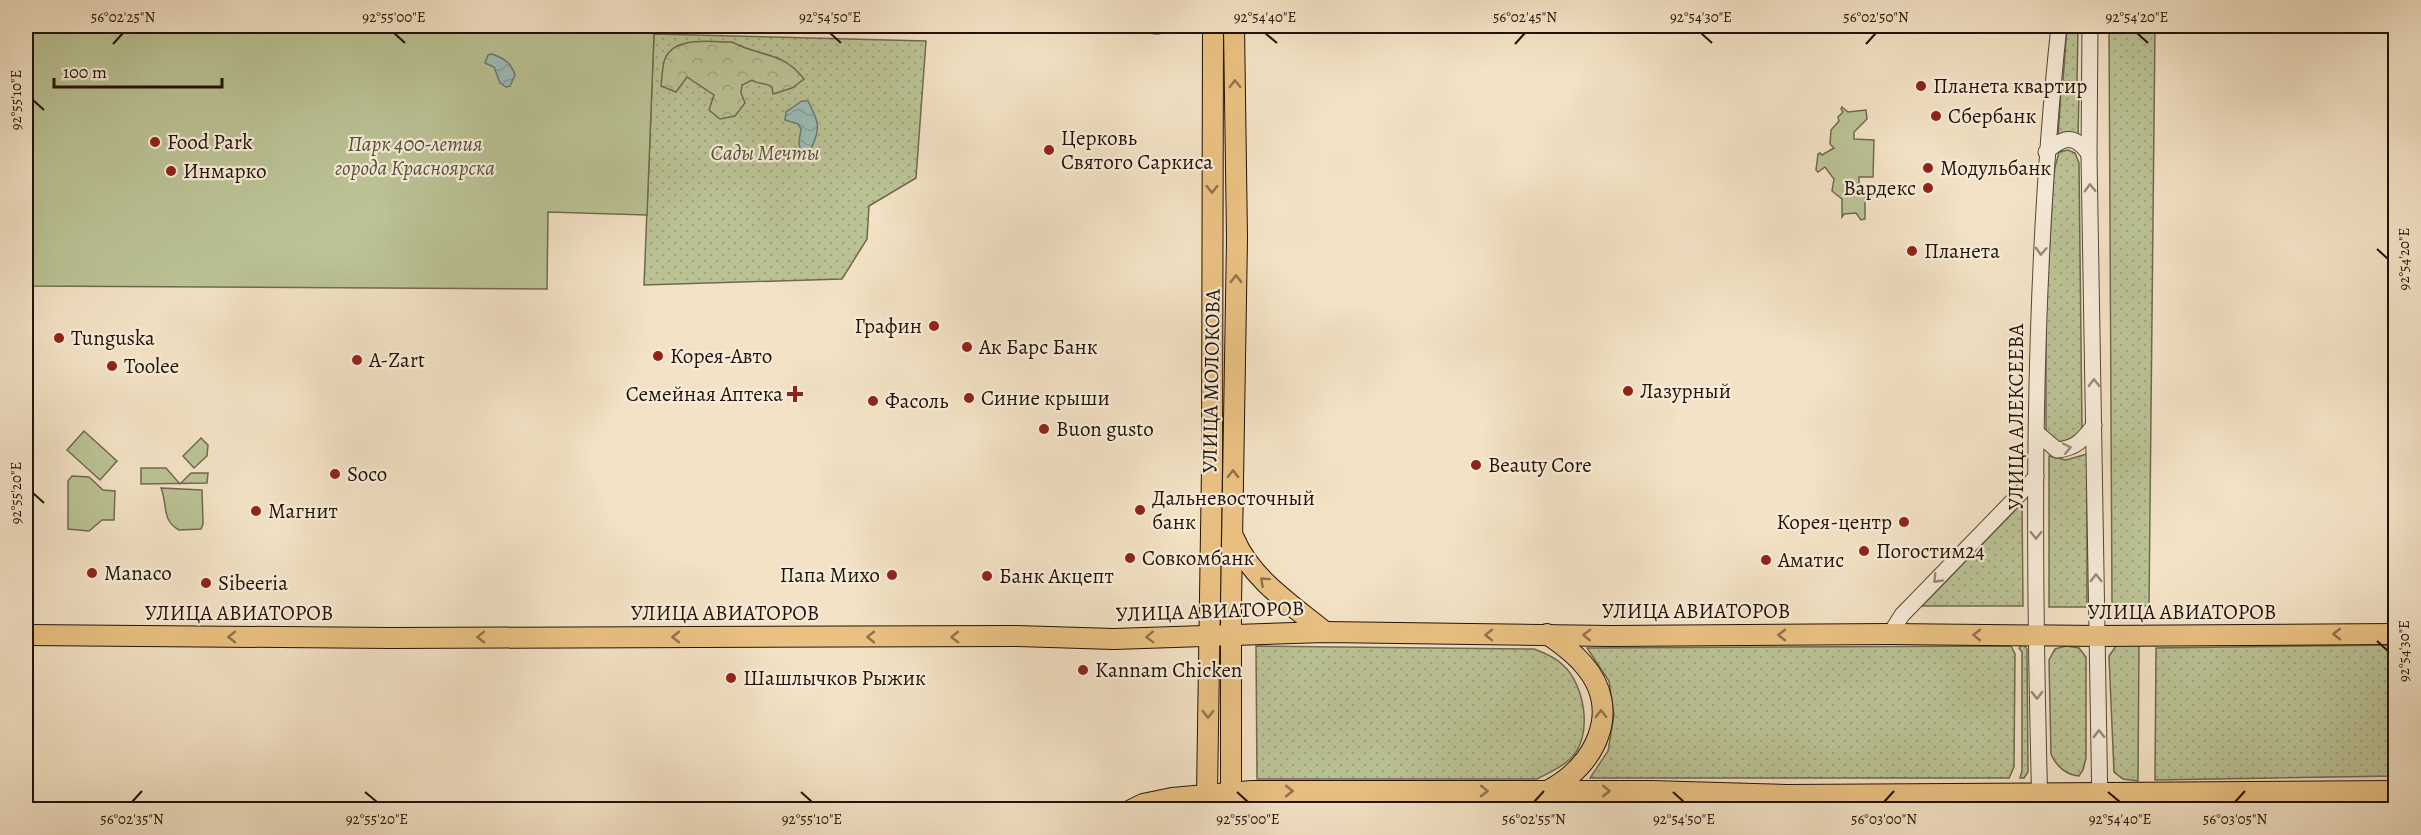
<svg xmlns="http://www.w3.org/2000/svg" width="2421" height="835" viewBox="0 0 2421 835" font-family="Alegreya,serif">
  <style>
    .grass { fill: url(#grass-dots); stroke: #6f6a4e; stroke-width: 1.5 }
    .forest { fill: url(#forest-crowns); stroke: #6f6a4e; stroke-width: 1.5 }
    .park { fill: #bbc395; stroke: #6f6a4e; stroke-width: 1.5 }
    .water { fill: url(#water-waves); stroke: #6c7972; stroke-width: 1.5 }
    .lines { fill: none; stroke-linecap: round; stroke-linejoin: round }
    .minor-casing { stroke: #574636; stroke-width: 17 }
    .major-casing { stroke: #231207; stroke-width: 22 }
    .minor { stroke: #f7ecd9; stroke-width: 15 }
    .major { stroke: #eac182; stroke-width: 20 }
    .oneway { stroke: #90724b }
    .oneway2 { stroke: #988a7a }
    .ticks { fill: none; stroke: #231207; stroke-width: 2 }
    .poi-dot { fill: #8f2418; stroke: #f7ecd9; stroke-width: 2 }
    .labels { text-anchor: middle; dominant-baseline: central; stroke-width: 4.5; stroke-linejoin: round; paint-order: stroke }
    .poi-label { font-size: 21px; fill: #231207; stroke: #f7ecd9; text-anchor: start }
    .park-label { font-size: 21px; font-style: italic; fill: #585039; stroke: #f7ecd9 }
    .street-label { font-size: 21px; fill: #231207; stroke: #f7ecd9 }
    .neatline { fill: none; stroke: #231207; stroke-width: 2 }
    .ticks-label { font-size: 15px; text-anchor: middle; fill: #231207 }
  </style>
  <defs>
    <pattern id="grass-dots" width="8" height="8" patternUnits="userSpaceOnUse" patternTransform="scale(1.5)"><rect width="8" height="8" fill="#bbc395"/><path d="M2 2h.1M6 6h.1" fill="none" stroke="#a0a67f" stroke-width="1.8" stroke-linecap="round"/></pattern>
    <pattern id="forest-crowns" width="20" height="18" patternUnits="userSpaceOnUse" patternTransform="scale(1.5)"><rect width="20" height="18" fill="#bbc395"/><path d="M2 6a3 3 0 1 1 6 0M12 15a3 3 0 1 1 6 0" fill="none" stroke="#a0a67f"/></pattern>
    <pattern id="water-waves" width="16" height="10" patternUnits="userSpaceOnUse" patternTransform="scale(1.5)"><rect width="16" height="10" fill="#9cbdb9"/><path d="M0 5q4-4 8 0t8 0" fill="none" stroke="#86a19e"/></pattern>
  </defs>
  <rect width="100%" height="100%" fill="#f3e2c5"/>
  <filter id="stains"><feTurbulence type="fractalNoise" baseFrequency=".00333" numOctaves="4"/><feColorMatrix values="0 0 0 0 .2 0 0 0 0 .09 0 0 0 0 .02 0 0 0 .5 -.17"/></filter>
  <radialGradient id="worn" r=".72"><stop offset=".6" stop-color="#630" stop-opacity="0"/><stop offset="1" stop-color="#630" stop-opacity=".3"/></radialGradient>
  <!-- grass -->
  <g class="grass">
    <path d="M2067 26H2078L2077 82 2063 81Z"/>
    <path d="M2109 26H2155L2149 606H2112Z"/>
    <path d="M654 34 926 41 916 178 869 206 867 239 842 279 644 285Z"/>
    <path d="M2061 91 2079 92 2078 137H2058Z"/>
    <path d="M2068 150 2075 153 2079 163 2082 430 2075 443 2053 442 2046 433V309L2054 171 2059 152Z"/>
    <path d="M2087 454V607H2049V456L2066 460Z"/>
    <path d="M2022 503 2023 606H1922Z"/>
    <path d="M2118 643 2139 644 2138 781 2123 779 2114 772 2109 656Z"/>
    <path d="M2023 644 2027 649 2028 772 2024 778H2020L2022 771V652L2019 648Z"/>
    <path d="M2395 645V776L2155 780 2156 648Z"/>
    <path d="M1256 646 1534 649C1545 653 1555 657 1563 665 1585 685 1594 737 1570 759 1561 768 1548 773 1537 779H1257Z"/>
    <path d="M2011 646 2015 654 2014 767 2009 778H1590L1608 751 1614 715 1609 681 1587 648Z"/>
    <path d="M2066 646 2079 648 2086 657V758L2083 770 2079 776C2066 775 2056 766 2051 754L2049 660 2055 649Z"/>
    <path d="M1775 802 1777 806 1658 808 1660 804Z"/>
  </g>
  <!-- forest -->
  <path class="forest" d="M732 42C762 58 781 50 804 79L792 88 773 94 772 87C765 82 759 85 752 80L742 85 741 93 745 103 735 116 720 119 709 110 714 95 687 77 676 92 661 86C662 78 662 70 664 62 671 35 710 42 732 42Z"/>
  <!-- park -->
  <g class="park">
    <path d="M26 26H631L654 34 647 215 548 212 547 289 26 286Z"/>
    <path d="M1842 107 1848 112 1866 110 1867 119 1854 132V139L1874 140 1873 177H1859V186L1865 190V219L1861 220 1856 213 1844 214 1842 217V199L1832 191 1834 179 1825 167 1818 172 1816 170 1818 154 1820 153 1822 155 1834 148 1830 144 1831 130 1839 121 1838 117 1843 112 1841 109Z"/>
    <path d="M84 431 117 461 100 480 67 450Z"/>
    <path d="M201 438 208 445 207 456 194 468 183 456Z"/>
    <path d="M141 468H166L180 484 191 473H208L207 483 141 484Z"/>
    <path d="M72 476 89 477 103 490 115 491 114 520H102L89 531 68 529V481Z"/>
    <path d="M161 488 202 490 203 524 201 529 179 530C161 520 168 505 161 488Z"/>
  </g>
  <!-- water -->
  <g class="water">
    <path d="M492 54C504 58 511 63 515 75L510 86 506 87 500 83 494 67 485 63 488 55Z"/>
    <path d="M802 101H808C819 122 821 128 811 149H800L799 142 801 129 798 124 785 120 786 112Z"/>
  </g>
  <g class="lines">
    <defs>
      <g id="minor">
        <path d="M1154 26H1159"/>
        <path d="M2090 26 2089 156 2100 810"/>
        <path d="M2046 152C2063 137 2074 133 2089 154"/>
        <path d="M2037 433 2057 450C2076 448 2083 440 2094 425"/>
        <path d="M1890 634 1902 615 2036 477"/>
        <path d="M1207 794 1208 810"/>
        <path d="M1846 794 1858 810"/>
        <path d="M1230 810 1231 793"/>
        <path d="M2040 810C2033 548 2031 286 2059 26"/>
        <path d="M2300 810 2315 793"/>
      </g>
      <g id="major">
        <path d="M1234 538C1251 579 1292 605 1325 632"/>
        <path d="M1547 634C1560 643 1573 652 1583 664 1624 710 1595 767 1547 791"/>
        <path d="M26 635 391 638 1017 636 1114 639 1325 632 1610 636 1890 634 2097 636 2396 634"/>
        <path d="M1231 793V604L1237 238 1234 26"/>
        <path d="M1207 794 1212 467 1213 26"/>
        <path d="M1131 810 1143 804 1172 798 1252 791H1651L1787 795 2396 791"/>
      </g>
    </defs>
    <!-- minor casing -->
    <use href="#minor" class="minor-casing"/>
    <!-- major casing -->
    <use href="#major" class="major-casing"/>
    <!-- minor -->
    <use href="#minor" class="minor"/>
    <!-- major -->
    <use href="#major" class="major"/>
  </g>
  <!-- one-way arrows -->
  <defs><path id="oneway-chevron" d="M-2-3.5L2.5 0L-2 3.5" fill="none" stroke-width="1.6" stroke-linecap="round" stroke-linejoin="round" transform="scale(1.5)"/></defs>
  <g class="oneway">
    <use href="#oneway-chevron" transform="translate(1235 84) rotate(-91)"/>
    <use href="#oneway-chevron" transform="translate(1212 189) rotate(90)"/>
    <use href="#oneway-chevron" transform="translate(1236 279) rotate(-89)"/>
    <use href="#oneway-chevron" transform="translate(1233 474) rotate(-89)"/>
    <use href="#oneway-chevron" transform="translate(1264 581) rotate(-138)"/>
    <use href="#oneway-chevron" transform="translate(2337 634) rotate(180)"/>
    <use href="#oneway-chevron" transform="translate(1489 635) rotate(180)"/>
    <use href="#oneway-chevron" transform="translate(1587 635) rotate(-178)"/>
    <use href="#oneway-chevron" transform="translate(1782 635) rotate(180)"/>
    <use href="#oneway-chevron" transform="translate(1977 635) rotate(-179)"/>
    <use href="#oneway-chevron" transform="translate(232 637) rotate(-180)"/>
    <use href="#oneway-chevron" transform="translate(481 637) rotate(179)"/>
    <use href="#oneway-chevron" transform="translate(676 637) rotate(180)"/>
    <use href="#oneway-chevron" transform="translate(871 637) rotate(-180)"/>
    <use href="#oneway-chevron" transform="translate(955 637) rotate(179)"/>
    <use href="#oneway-chevron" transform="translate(1150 637) rotate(178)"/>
    <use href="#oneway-chevron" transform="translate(1208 714) rotate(90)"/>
    <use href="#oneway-chevron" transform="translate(1601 714) rotate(-91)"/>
    <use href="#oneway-chevron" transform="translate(1289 791)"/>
    <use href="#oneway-chevron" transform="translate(1484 791) rotate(1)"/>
    <use href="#oneway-chevron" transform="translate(1606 791)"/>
  </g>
  <g class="oneway2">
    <use href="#oneway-chevron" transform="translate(2090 188) rotate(-92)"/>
    <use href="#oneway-chevron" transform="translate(2041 251) rotate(93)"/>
    <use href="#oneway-chevron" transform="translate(2094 383) rotate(-91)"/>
    <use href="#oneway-chevron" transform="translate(2067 448) rotate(-12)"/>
    <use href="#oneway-chevron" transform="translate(2036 535) rotate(90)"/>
    <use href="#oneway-chevron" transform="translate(2096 578) rotate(-91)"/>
    <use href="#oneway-chevron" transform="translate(1937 579) rotate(134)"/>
    <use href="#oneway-chevron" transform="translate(2037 695) rotate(89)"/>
    <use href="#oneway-chevron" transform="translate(2099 734) rotate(-91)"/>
  </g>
  <!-- ticks -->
  <path class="ticks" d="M394 33 405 43M830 33 841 43M1265 33 1277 43M1701 33 1712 43M2137 33 2148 43M113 44 123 33M1515 44 1525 33M1866 44 1876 33M33 100 44 110M2377 249 2388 259M33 493 44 503M2377 641 2388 651M365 792 377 802M801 792 812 802M1237 792 1248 802M1673 792 1684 802M2108 792 2120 802M132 802 142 791M1534 802 1544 791M1884 802 1894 791M2235 802 2245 791"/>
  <!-- markers -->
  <g class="poi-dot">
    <circle cx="1921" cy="86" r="6"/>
    <circle cx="1936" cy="116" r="6"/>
    <circle cx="155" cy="142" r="6"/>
    <circle cx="1049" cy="150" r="6"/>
    <circle cx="1928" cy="168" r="6"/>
    <circle cx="171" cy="171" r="6"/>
    <circle cx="1928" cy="188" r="6"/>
    <circle cx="1912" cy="251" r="6"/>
    <circle cx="934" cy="326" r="6"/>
    <circle cx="59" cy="338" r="6"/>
    <circle cx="967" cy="347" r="6"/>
    <circle cx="658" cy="356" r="6"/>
    <circle cx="357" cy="360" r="6"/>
    <circle cx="112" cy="366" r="6"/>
    <circle cx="1628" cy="391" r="6"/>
    <path d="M792 385h6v6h6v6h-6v6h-6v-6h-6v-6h6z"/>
    <circle cx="969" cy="398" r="6"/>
    <circle cx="873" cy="401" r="6"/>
    <circle cx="1044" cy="429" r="6"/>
    <circle cx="1476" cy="465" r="6"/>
    <circle cx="335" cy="474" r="6"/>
    <circle cx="1140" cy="510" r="6"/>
    <circle cx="256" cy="511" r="6"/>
    <circle cx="1904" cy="522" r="6"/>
    <circle cx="1864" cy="551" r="6"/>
    <circle cx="1130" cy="558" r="6"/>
    <circle cx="1766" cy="560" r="6"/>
    <circle cx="92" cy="573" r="6"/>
    <circle cx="892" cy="575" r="6"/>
    <circle cx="987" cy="576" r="6"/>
    <circle cx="206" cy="583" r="6"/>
    <circle cx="1083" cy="670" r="6"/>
    <circle cx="731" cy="678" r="6"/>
  </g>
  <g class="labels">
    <!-- poi labels -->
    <g class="poi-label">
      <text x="1933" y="86">Планета квартир</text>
      <text x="1948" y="116">Сбербанк</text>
      <text x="1061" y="138">Церковь<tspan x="1061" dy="24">Святого Саркиса</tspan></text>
      <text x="167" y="142">Food Park</text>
      <text x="1940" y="168">Модульбанк</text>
      <text x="183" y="171">Инмарко</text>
      <text x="1916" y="188" text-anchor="end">Вардекс</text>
      <text x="1924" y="251">Планета</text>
      <text x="922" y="326" text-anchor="end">Графин</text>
      <text x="71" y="338">Tunguska</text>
      <text x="979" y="347">Ак Барс Банк</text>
      <text x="670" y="356">Корея-Авто</text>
      <text x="369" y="360">A-Zart</text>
      <text x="124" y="366">Toolee</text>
      <text x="1640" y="391">Лазурный</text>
      <text x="783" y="394" text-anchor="end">Семейная Аптека</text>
      <text x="981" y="398">Синие крыши</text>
      <text x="885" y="401">Фасоль</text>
      <text x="1056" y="429">Buon gusto</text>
      <text x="1488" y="465">Beauty Core</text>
      <text x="347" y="474">Soco</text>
      <text x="1152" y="498">Дальневосточный<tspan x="1152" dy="24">банк</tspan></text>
      <text x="268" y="511">Магнит</text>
      <text x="1892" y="522" text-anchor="end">Корея-центр</text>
      <text x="1876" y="551">Погостим24</text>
      <text x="1142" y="558">Совкомбанк</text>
      <text x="1778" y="560">Аматис</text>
      <text x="104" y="573">Manaco</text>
      <text x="880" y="575" text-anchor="end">Папа Михо</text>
      <text x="999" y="576">Банк Акцепт</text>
      <text x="218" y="583">Sibeeria</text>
      <text x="1095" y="670">Kannam Chicken</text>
      <text x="743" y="678">Шашлычков Рыжик</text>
    </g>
    <!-- park labels -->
    <g class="park-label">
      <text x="415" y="144">Парк 400-летия<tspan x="415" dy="24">города Красноярска</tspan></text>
      <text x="765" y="153">Сады Мечты</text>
    </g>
    <!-- street labels -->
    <g class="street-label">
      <text transform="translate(1211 381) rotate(-89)">УЛИЦА МОЛОКОВА</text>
      <text transform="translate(2016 417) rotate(-90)">УЛИЦА АЛЕКСЕЕВА</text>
      <text transform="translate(1210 611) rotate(-2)">УЛИЦА АВИАТОРОВ</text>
      <text x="1696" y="611">УЛИЦА АВИАТОРОВ</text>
      <text x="2182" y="612">УЛИЦА АВИАТОРОВ</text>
      <text x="239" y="613">УЛИЦА АВИАТОРОВ</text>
      <text x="725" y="613">УЛИЦА АВИАТОРОВ</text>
    </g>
  </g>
  <!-- margin -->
  <rect width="2421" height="835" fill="none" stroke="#f3e2c5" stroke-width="66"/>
  <!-- scale -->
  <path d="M54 78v9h168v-9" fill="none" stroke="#231207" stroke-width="3"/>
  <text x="63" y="78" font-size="18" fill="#231207" stroke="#f7ecd9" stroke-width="4.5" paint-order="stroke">100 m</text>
  <rect x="33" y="33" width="2355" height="769" class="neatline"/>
  <g class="ticks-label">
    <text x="123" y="22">56°02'25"N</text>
    <text x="394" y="22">92°55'00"E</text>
    <text x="830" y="22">92°54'50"E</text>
    <text x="1265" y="22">92°54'40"E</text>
    <text x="1525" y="22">56°02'45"N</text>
    <text x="1701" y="22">92°54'30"E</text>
    <text x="1876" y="22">56°02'50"N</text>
    <text x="2137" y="22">92°54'20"E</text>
    <text transform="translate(16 100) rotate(-90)" y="5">92°55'10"E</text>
    <text transform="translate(2404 259) rotate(-90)" y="5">92°54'20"E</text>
    <text transform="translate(16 493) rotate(-90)" y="5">92°55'20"E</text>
    <text transform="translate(2404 651) rotate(-90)" y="5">92°54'30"E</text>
    <text x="132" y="824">56°02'35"N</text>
    <text x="377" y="824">92°55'20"E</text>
    <text x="812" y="824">92°55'10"E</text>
    <text x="1248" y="824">92°55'00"E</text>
    <text x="1534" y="824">56°02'55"N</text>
    <text x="1684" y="824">92°54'50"E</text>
    <text x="1884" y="824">56°03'00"N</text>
    <text x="2120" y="824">92°54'40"E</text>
    <text x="2235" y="824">56°03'05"N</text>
  </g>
  <rect width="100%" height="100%" filter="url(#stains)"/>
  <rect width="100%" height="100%" fill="url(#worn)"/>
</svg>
